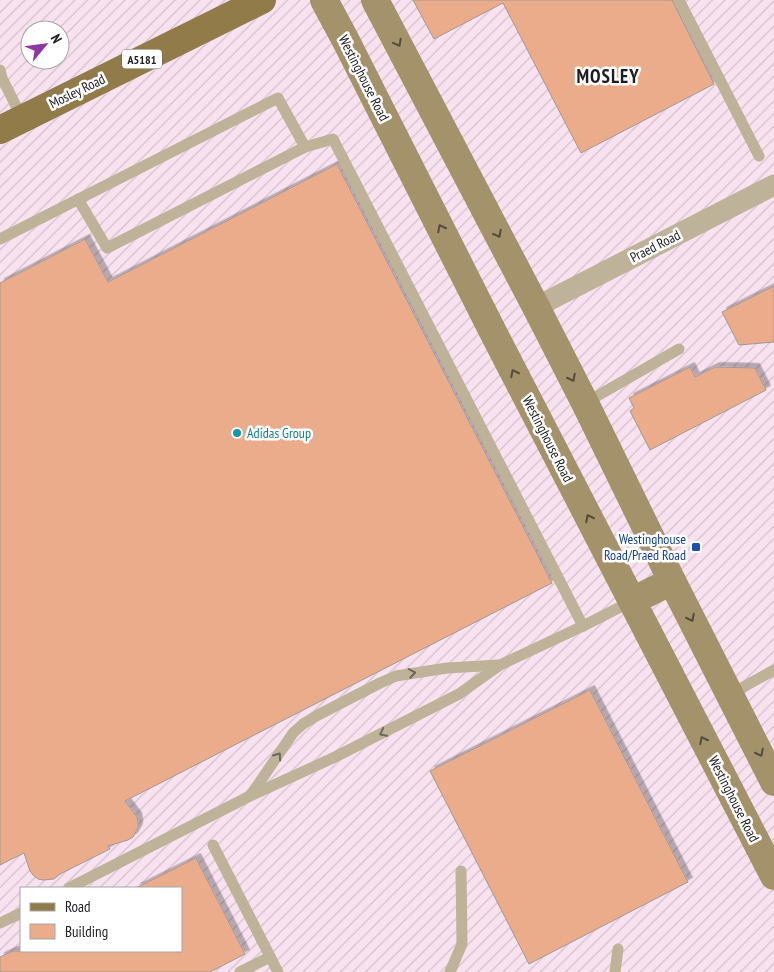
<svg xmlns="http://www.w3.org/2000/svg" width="774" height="972" viewBox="0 0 774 972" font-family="'PT Sans Narrow',sans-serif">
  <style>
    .industrial { fill: url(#industrial-furrows); fill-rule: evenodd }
    .building { fill: #eaac8a; stroke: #a29894; filter: url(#shadow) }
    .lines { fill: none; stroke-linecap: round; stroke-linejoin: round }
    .lane { stroke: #beb298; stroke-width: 11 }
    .street { stroke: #beb298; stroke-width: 21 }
    .secondary { stroke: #a4926b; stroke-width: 28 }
    .primary { stroke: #917b49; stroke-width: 28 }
    .oneway { stroke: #544c3e }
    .oneway2 { stroke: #6e685c }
    .culture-dot { fill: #0f9aa8; stroke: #fff; stroke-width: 2 }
    .transit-dot { fill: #1a4fb4; stroke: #fff; stroke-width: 2 }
    .labels { text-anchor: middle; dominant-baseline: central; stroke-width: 5; stroke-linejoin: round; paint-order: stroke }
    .shield { fill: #fff; stroke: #626163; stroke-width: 1 }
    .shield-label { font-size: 12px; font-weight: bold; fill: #1f1d20 }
    .street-label { font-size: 14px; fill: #1f1d20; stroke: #fff }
    .culture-label { font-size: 14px; fill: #0d838f; stroke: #fff; text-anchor: start }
    .transit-label { font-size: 14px; fill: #164399; stroke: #fff; text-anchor: end }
    .district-label { font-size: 19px; font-weight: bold; letter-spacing: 1px; fill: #1f1d20; stroke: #fff }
  </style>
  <defs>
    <pattern id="industrial-furrows" width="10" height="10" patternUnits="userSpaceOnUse" patternTransform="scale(1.25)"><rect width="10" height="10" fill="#f8e2f0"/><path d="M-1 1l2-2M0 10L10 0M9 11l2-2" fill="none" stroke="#d4c1ce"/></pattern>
    <filter id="shadow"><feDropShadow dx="4.5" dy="-4.5" stdDeviation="0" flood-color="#0004"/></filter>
  </defs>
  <rect width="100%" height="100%" fill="#f7f0f9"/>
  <!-- industrial -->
  <path class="industrial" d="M0 0H774V972H0ZM30 30H60V60H30ZM21 888H181V951H21Z"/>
  <!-- building -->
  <g class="building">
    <path d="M413 0H672L714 84 581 153 503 3 434 39Z"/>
    <path d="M337 164 552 583 125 801 137 817 138 822V828L133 837 128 840 108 846 110 849 60 874 54 879 43 880 38 879 33 875 30 871 24 853 0 865V283L85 239 108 282Z"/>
    <path d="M774 286V342L739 345 722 312Z"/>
    <path d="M690 367 695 377 715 367 755 368 766 390 650 450 630 411 634 408 629 398Z"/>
    <path d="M590 690 688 882 529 964 430 771Z"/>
    <path d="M196 858 245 954 210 972H0V957L13 951H181V888H136Z"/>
  </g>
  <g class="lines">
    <!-- lane -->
    <g class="lane">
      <path d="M679 0 759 156"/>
      <path d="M0 70 2 78 22 118"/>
      <path d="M78 199 107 248 305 147"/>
      <path d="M0 239 278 98 305 147 333 139 583 626"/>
      <path d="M585 403 679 349"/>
      <path d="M729 695 774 670"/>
      <path d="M251 795 293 733 303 724 318 715 380 683 396 676 447 668 499 665"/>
      <path d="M213 845 278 972"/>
      <path d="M69 888 250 796 335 757 459 694 500 665 583 626 632 601"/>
      <path d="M0 923 21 913"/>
      <path d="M240 972 270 957"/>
      <path d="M450 972 462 944 461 871"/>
      <path d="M615 972 618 949"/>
    </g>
    <!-- street -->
    <path class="street" d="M536 307 774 185"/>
    <!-- secondary -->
    <g class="secondary">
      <path d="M324 0 345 39 493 332 774 876"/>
      <path d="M375 0 536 307 585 403 672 581 774 782"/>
      <path d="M632 601 672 581"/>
    </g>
    <!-- primary -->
    <path class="primary" d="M0 130 262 0"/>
  </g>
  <!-- one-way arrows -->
  <defs><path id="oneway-chevron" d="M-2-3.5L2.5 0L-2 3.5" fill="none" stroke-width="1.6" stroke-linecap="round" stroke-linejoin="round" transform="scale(1.25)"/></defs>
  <g class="oneway">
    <use href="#oneway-chevron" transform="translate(398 43) rotate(62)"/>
    <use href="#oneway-chevron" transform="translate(441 228) rotate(-117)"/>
    <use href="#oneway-chevron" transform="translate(498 234) rotate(62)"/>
    <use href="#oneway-chevron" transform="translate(514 373) rotate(-117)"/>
    <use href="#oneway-chevron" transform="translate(572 378) rotate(63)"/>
    <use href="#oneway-chevron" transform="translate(589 518) rotate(-117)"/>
    <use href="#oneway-chevron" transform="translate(691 618) rotate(63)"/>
    <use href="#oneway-chevron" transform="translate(703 740) rotate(-117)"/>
    <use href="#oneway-chevron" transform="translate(760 753) rotate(63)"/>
  </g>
  <g class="oneway2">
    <use href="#oneway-chevron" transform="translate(412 673) rotate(-10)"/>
    <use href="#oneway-chevron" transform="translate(383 733) rotate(153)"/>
    <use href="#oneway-chevron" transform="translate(278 756) rotate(-55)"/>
  </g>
  <!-- markers -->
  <circle class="culture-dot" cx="237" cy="433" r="5"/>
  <rect class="transit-dot" x="691" y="542" width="10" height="10" rx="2.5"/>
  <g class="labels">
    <!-- shield labels -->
    <rect class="shield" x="122" y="49.5" width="40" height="19" rx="4"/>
    <g class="shield-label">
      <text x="142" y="59">A5181</text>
    </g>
    <!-- street labels -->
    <g class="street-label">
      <text transform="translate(364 78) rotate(63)">Westinghouse Road</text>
      <text transform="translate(77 91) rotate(-26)">Mosley Road</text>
      <text transform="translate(655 246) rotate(-27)">Praed Road</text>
      <text transform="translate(548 439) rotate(63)">Westinghouse Road</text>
      <text transform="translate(734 799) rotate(63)">Westinghouse Road</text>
    </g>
    <!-- culture labels -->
    <g class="culture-label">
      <text x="247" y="433">Adidas Group</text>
    </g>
    <!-- transit labels -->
    <g class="transit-label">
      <text x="686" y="539">Westinghouse<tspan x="686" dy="16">Road/Praed Road</tspan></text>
    </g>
    <!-- district labels -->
    <g class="district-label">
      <text x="608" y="76">MOSLEY</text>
    </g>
  </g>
  <!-- legend -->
  <rect x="20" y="887" width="162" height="65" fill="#ffffff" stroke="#a5a5a6"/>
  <rect x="30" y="903" width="25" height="8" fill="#917b49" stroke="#a5a5a6"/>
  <text x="65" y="912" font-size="15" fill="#1f1d20">Road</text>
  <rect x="30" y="924" width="25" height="15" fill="#eaac8a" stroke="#a5a5a6"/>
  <text x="65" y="937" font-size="15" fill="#1f1d20">Building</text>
  <!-- north arrow -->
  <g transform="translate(45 45) rotate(61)"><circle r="24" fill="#ffffff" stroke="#a5a5a6"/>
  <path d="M0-4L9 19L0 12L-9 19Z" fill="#8d38a5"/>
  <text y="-8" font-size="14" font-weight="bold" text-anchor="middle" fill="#1f1d20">N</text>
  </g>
</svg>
